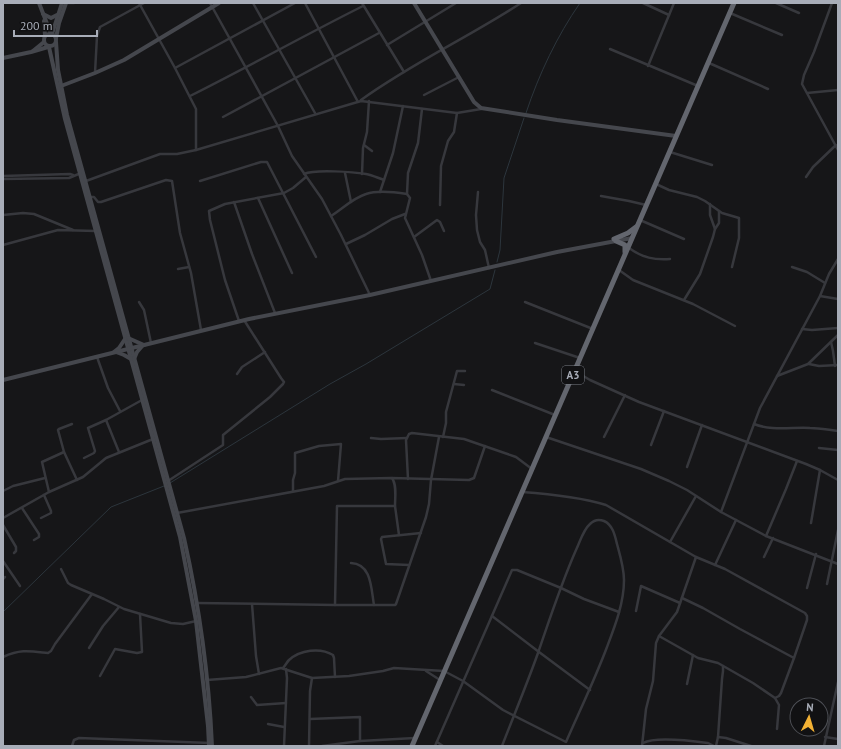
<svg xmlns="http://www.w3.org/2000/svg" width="841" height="749" viewBox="0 0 841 749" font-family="'PT Sans',sans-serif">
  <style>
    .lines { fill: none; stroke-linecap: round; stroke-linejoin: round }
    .stream { stroke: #2c353c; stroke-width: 1 }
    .street { stroke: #37383d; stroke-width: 2.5 }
    .secondary { stroke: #45474d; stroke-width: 4 }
    .highway { stroke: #63666e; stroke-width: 5 }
    .labels { text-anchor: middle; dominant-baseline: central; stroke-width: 4; stroke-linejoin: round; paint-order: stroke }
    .shield { fill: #111113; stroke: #7b7e86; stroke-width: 1 }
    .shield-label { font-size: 11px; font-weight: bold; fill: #a8adb8 }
  </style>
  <rect width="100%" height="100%" fill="#161618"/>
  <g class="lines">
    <!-- stream -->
    <g class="stream">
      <path d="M526 113C539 74 557 36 580 3"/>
      <path d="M497 262 500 250 504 178 524 118"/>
      <path d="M170 483 330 384 366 364 490 289 495 270"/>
      <path d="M3 612 111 507 164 486"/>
    </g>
    <!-- street -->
    <g class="street">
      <path d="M66 3H74"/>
      <path d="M139 3 175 68 196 109V150"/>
      <path d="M210 3 278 126 292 156 322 199 341 235 370 295"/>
      <path d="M253 3 315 113"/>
      <path d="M305 3 358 102"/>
      <path d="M362 3 404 72"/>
      <path d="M643 3 669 15"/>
      <path d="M776 3 799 13"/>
      <path d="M832 3 814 52 804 75 802 84 838 150"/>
      <path d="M730 13 782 35"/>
      <path d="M387 45 456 3"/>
      <path d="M610 49 698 86"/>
      <path d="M709 63 768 89"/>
      <path d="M648 66 674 3"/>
      <path d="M175 68 295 3"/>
      <path d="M95 73 97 36 100 27 144 3"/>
      <path d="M807 93 838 90"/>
      <path d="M424 95 459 77"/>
      <path d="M190 96C248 67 305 35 363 6"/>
      <path d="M361 100C412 63 469 37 521 3"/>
      <path d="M422 109 418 143 408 173 407 194 410 198 405 218 422 255 431 281"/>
      <path d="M223 117 379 33"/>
      <path d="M364 145 372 151"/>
      <path d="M670 152 712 165"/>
      <path d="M345 173 351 202"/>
      <path d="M304 174C315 169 354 172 366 174 372 175 378 178 384 180"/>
      <path d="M362 174 363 148 367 132 369 101"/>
      <path d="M3 176 70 174 73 175"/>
      <path d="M806 177 813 167 836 145"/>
      <path d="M3 179 69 178 81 173"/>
      <path d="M86 181 160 154H177L196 150 361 101 457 113 481 109"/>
      <path d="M200 181 261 162H267L316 257"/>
      <path d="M656 184 669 190 697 197 705 201 722 213 739 218V238L732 267"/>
      <path d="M380 192 393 153 403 106"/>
      <path d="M478 192 476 215 477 230 480 242 485 250 489 268"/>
      <path d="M601 196 629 201 646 205"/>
      <path d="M90 197H94L98 202H101L166 180 172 181 180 233 191 273 201 330"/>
      <path d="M258 198 292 273"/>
      <path d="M234 202 252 254 275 313"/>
      <path d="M710 204V215L715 229"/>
      <path d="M440 205 441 166 448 141 454 132 457 113"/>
      <path d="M3 215 23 213 34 214 73 230"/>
      <path d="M331 216C342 209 353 198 366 194 378 190 394 192 407 194"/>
      <path d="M640 220 684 239"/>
      <path d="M414 237 437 220 440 222 444 231"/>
      <path d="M346 244 365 235 392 219 405 214"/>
      <path d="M3 245 58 230 96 231"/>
      <path d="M629 248C643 258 654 260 670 259"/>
      <path d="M792 267 807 272 825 283"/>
      <path d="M178 269 189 267"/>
      <path d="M619 270 633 280 693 304 735 326"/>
      <path d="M820 296 838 299"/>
      <path d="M684 300 700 274 713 237 715 229 719 223V211"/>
      <path d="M139 302 144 310 151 343"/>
      <path d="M525 302 593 329"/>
      <path d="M239 321 225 280 210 220 209 211 225 204 284 193 293 188 306 177"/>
      <path d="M802 329 812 330 838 328"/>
      <path d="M831 342 833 351 835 366"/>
      <path d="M535 343 580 358"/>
      <path d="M97 357 108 388 120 411"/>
      <path d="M809 364 819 366 838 365"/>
      <path d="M575 371 590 380 639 402 806 464 820 470 838 480"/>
      <path d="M237 374 242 367 265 352"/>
      <path d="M777 376 808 364 838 335"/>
      <path d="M454 384 464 385"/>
      <path d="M492 390 555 415"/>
      <path d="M106 420 119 452"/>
      <path d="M754 424C771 431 792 427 810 428 819 428 829 430 838 431"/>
      <path d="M443 437 446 423V412L457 371H465"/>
      <path d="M546 437 641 469 669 481 687 490 721 512 766 536 838 564"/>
      <path d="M604 437 625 395"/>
      <path d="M371 438 381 439 407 438"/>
      <path d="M651 445 664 411"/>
      <path d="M819 448 838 450"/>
      <path d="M64 452 58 430 59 429 72 424"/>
      <path d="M84 458 94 453 95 451 88 428 106 420 142 400"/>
      <path d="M687 467 702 425"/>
      <path d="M408 479 406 440 409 434 412 433 464 439 516 457 532 469"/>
      <path d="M168 481 223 445V435L270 397 283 384 284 382 281 378 244 320"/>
      <path d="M3 491 13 486 45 478"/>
      <path d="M293 491V480L295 473V453L319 446 341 444 338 481"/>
      <path d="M49 492 42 462 64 452 77 480"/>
      <path d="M522 492C550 494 580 497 606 505L696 557 725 569 805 613 807 616V620L794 658 740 629 703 608 682 598"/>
      <path d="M395 506 399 535"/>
      <path d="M22 508 39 534V537L34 540"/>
      <path d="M721 512 760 408 820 296 829 274 838 259"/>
      <path d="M177 513 324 486 345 479 391 478 469 480 474 478 485 446"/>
      <path d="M3 518 49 492 83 477 106 458 153 439"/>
      <path d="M41 518 51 513V511L44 495"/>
      <path d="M811 523 820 470"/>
      <path d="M3 525 16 547V551L14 553"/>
      <path d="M766 536 786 489 797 461"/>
      <path d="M670 542 696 496"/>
      <path d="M764 557 773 538"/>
      <path d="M3 561 20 586"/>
      <path d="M351 563C372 564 371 589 374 605"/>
      <path d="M409 565 386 564 381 539 382 537 421 533"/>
      <path d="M715 565 736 520"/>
      <path d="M61 569 68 583 71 585 104 599 124 609 171 623 183 624 196 621"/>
      <path d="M3 579 5 577"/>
      <path d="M827 584 838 530"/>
      <path d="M807 588 816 554"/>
      <path d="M197 603 335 605 337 506H395C395 497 397 485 392 478"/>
      <path d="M252 604 256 656 259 674"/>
      <path d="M335 605H395L396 604 426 517 429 504 431 480 439 437"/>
      <path d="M636 611 641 586 680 603"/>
      <path d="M492 616 539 652 590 690"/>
      <path d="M659 636 698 658 718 663 753 683 775 698 779 705 777 729"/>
      <path d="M89 648 103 626 119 607"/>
      <path d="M3 657C21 649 29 651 48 653L51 651 55 644 92 594"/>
      <path d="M283 668C285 666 287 662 289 660 300 650 320 647 333 655L334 658 335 677"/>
      <path d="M426 671 440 680"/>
      <path d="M100 676 115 649 137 653 142 652 140 614"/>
      <path d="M312 678 349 676 383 671 394 668 444 671 463 681 503 710 566 742C580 710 595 679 607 647 615 626 624 603 624 580 624 568 620 555 617 544 615 536 613 525 604 521 599 519 594 520 590 524 583 530 580 542 576 550 561 584 550 618 538 653 527 684 514 715 502 746"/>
      <path d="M207 680 246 677 281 668 312 678 310 691 309 746"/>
      <path d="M687 684 693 655"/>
      <path d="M251 697 257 705 286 703"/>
      <path d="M775 698 779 696 781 693 794 658"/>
      <path d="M310 719 360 717V741"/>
      <path d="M268 724 284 727"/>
      <path d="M718 737 722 679 723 671V666"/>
      <path d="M825 737 838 739"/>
      <path d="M437 742 443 746"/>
      <path d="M643 743C656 736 693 741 708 743L714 746"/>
      <path d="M72 746 74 740 79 738 210 743"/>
      <path d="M284 746 287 678 286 669"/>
      <path d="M322 746 360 741 415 738"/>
      <path d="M435 746 512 570H517L561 588 584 599 619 612"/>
      <path d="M642 746 646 709 653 681 656 643 659 636 677 612 696 557"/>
      <path d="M716 746 718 737 726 738 751 746"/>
      <path d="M824 746 838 682"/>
    </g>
    <!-- secondary -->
    <g class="secondary">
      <path d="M39 3 51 34"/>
      <path d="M414 3 474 102 481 108 557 120 676 136"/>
      <path d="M43 14 51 18 57 15"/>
      <path d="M44 21 45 35"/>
      <circle cx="50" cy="40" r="6"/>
      <path d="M52 34 62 3"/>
      <path d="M56 38 59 23 66 3"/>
      <path d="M56 42 58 70 67 115 184 538C199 605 209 678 212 746"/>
      <path d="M49 47 65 119 180 537 196 621 208 726 209 746"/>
      <path d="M33 51 44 42"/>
      <path d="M3 58 31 52 48 47"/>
      <path d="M61 86 95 73 124 60 219 3"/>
      <path d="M128 338 144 345"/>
      <path d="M114 352 119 348 125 339"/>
      <path d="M116 352 124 355 131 359"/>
      <path d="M134 359 137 352 143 345"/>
      <path d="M3 380 249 319 370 295 557 252 632 238"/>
    </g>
    <!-- highway -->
    <g class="highway">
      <path d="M614 239 628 233 636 227"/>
      <path d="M616 241 625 245V252"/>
      <path d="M412 746 734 3"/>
    </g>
  </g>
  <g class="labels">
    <!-- shield labels -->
    <rect class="shield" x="562" y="366" width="22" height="18" rx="3"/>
    <g class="shield-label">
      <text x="573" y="375">A3</text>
    </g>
  </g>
  <!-- border -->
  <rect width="841" height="749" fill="none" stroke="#a8adb8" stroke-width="8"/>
  <!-- north arrow -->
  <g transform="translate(809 717) rotate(5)"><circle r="19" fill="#111113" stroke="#4d4f55"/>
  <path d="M0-3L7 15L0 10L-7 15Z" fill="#f2b134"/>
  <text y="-6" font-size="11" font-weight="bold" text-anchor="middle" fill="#a8adb8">N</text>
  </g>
  <!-- scale -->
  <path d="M14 30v6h83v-6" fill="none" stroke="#a8adb8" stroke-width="2"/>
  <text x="20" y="30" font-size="12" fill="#a8adb8" stroke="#111113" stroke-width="3" paint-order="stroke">200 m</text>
</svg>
